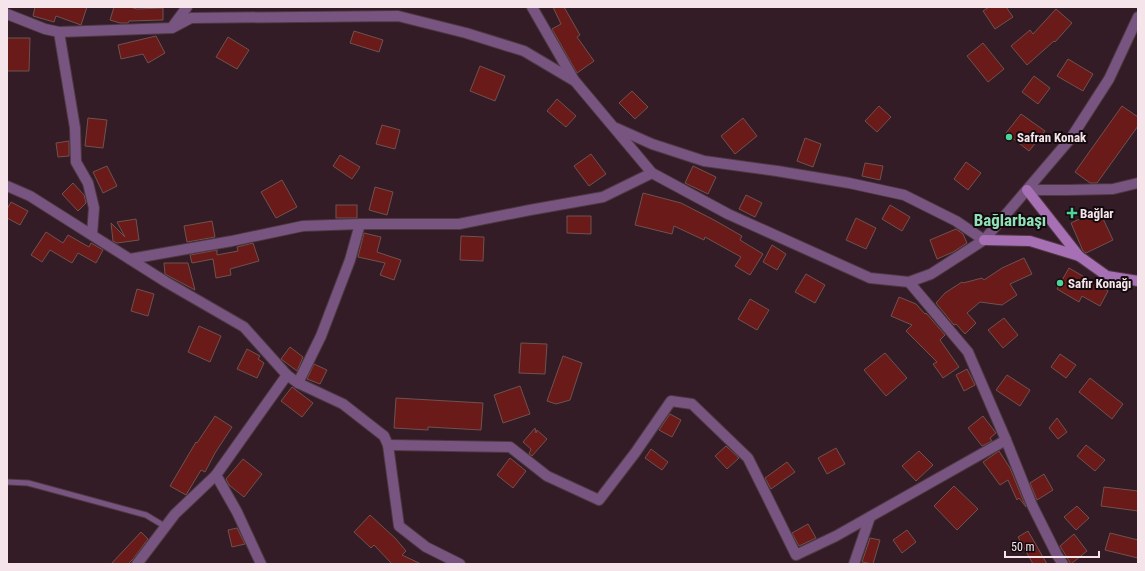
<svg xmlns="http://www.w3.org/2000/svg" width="1145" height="571" viewBox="0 0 1145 571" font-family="'Roboto Condensed',sans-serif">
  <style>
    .building { fill: #6a1a18; stroke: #6f524f }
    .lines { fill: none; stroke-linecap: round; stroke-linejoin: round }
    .lane-casing { stroke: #4e3842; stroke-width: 7 }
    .street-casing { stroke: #4e3842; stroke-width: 12 }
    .secondary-casing { stroke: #4e3842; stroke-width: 12 }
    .lane { stroke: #785580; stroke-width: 5 }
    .street { stroke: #785580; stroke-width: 10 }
    .secondary { stroke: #a770b5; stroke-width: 10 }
    .poi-dot { fill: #4ed399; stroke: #140a0e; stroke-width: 1.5 }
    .labels { text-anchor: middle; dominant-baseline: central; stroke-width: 4; stroke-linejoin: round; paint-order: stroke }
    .poi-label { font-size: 13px; font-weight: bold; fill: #f5e5eb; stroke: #140a0e; text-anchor: start }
    .district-label { font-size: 17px; font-weight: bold; fill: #8fe1b7; stroke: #140a0e }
  </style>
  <rect width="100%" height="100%" fill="#331c26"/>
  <!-- building -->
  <g class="building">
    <path d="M35 7H87L81 25 56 16 54 22 33 16Z"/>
    <path d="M114 7H130L137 9 163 8V20L129 21 128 23H120L110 20Z"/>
    <path d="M553 7H564L580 35 577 37 594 61 577 73 552 29 561 24Z"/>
    <path d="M989 7H1006L1013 17 995 29 983 11Z"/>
    <path d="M1056 9 1072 23 1055 42 1054 41 1027 65 1011 46 1030 30 1033 34Z"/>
    <path d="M354 31 383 40 379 52 350 43Z"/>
    <path d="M156 36 165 53 148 63 143 54 121 59 118 45Z"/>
    <path d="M228 37 249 50 237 69 216 57Z"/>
    <path d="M7 38H30L29 71H7Z"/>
    <path d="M983 43 1004 69 988 82 967 56Z"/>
    <path d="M1068 59 1093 74 1083 91 1057 76Z"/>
    <path d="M480 66 505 76 495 101 470 91Z"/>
    <path d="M1034 76 1050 88 1038 104 1022 92Z"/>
    <path d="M632 91 648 107 635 119 619 103Z"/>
    <path d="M557 99 576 116 566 127 547 111Z"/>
    <path d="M879 106 891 117 877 132 865 121Z"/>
    <path d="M1122 106 1138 117V126L1097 183H1090L1075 172Z"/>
    <path d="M1021 114 1045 131 1029 151 1006 133Z"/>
    <path d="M88 118 107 120 103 148 85 146Z"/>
    <path d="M743 118 757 136 735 154 721 136Z"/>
    <path d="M382 125 400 130 395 149 376 144Z"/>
    <path d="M805 138 821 144 813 167 797 161Z"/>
    <path d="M69 141V156L58 157 56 143Z"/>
    <path d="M591 154 606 174 589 186 574 166Z"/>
    <path d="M340 155 360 167 352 179 333 166Z"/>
    <path d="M966 162 981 173 968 190 954 179Z"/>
    <path d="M865 163 883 166 880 180 862 176Z"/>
    <path d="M107 166 117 186 103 193 93 172Z"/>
    <path d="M693 166 716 177 708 194 685 183Z"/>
    <path d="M282 180 297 207 276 218 261 192Z"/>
    <path d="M73 183 84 195 86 203 78 211 62 194Z"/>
    <path d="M375 187 393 192 387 215 369 210Z"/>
    <path d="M643 193 681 203 714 220 742 236 740 240 763 254 750 275 735 266 741 257 705 237 704 240 674 226 672 234 635 225Z"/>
    <path d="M746 195 762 203 755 217 739 209Z"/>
    <path d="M11 202 28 211 20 225 7 218V209Z"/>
    <rect x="336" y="205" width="21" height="13"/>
    <path d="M890 205 910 217 902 231 882 219Z"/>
    <path d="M1099 210 1113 240 1086 253 1083 251 1071 223Z"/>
    <path d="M567 216H591V234L567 233Z"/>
    <path d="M856 218 876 228 866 249 846 240Z"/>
    <path d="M136 219 139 240 117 243 113 241 111 223 125 237 117 222Z"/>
    <path d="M212 221 215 237 187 242 184 226Z"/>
    <path d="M956 229 963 234 967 243 953 252 937 259 930 240Z"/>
    <path d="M46 232 63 243 68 235 89 247 91 243 103 250 96 263 78 253 72 263 50 250 42 262 31 255Z"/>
    <path d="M364 233 381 237 377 252 401 260 394 280 380 275 385 263 358 257Z"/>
    <path d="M461 236 484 237 483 261 460 260Z"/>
    <path d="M253 243 259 261 230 269 231 275 216 278 213 259 192 263 190 255 217 250V255L238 251 237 247Z"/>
    <path d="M772 245 786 254 777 270 763 262Z"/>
    <path d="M1024 258 1032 274 1010 284 1017 295 1002 305 980 302 967 313 976 323 965 334 956 324 954 325 936 303 945 293 962 282 963 283 982 278 984 280 1002 268Z"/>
    <path d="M164 263H188L195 290 165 274Z"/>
    <path d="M1069 268 1108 291 1100 306 1082 296 1079 302 1057 289Z"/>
    <path d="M806 274 825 285 815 303 795 292Z"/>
    <path d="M137 289 154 294 148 316 131 311Z"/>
    <path d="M899 297 916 304 925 314 926 313 945 335 940 340 959 367 943 378 933 364 937 362 906 331 912 325 891 316Z"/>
    <path d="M750 299 769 310 757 330 738 319Z"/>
    <path d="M1004 318 1018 335 1003 348 988 330Z"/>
    <path d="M199 326 221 336 210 362 188 352Z"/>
    <path d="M521 343 547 344 545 374 519 373Z"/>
    <path d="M290 347 303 357 297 371 281 359Z"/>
    <path d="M247 349 260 356 258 359 264 363 257 378 237 369Z"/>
    <path d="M885 353 907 378 886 396 864 370Z"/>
    <path d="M1060 354 1076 365 1066 378 1051 367Z"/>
    <path d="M563 356 582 363 570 400 556 404 547 401Z"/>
    <path d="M314 364 327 370 320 384 307 379Z"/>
    <path d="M967 369 975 385 964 391 956 375Z"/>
    <path d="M1007 375 1030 390 1020 406 996 390Z"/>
    <path d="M1090 378 1123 404 1112 419 1079 392Z"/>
    <path d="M520 386 530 414 503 423 494 395Z"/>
    <path d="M292 387 313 403 302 417 281 401Z"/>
    <path d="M396 398 483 403 481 430 428 427V430L394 428Z"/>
    <path d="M670 414 681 420 672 437 659 430Z"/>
    <path d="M215 416 232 427 215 453 205 472 201 470 186 495 170 486 196 442 197 443Z"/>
    <path d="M983 416 996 433 990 438 992 441 982 446 968 428Z"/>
    <path d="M1057 418 1067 432 1058 439 1049 428Z"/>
    <path d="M535 428 536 433 537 430 547 439 532 456 529 454 531 449 523 442Z"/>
    <path d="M1086 445 1105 460 1095 471 1077 456Z"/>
    <path d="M726 446 739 458 727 469 715 456Z"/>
    <path d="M836 448 845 464 827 474 818 458Z"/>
    <path d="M651 449 668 462 662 470 645 458Z"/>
    <path d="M919 451 933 465 916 481 902 466Z"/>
    <path d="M999 451 1010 468 1026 507 1019 498 1017 500 1008 480 1000 485 983 462Z"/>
    <path d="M510 458 526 471 513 488 497 475Z"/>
    <path d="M243 459 262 474 244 497 229 485 226 479Z"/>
    <path d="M787 462 795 472 771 489 765 478Z"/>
    <path d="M1044 474 1053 490 1037 500 1030 483Z"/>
    <path d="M954 486 978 509 957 530 934 506Z"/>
    <path d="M1104 487 1138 491V511L1101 506Z"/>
    <path d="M1077 506 1089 518 1076 530 1064 517Z"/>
    <path d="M370 515 396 539 406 551 402 555 421 564H392L374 545 371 548 354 532Z"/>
    <path d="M808 524 816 538 799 546 792 533Z"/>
    <path d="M237 528 245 544 232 547 228 530Z"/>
    <path d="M907 530 916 542 902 553 893 540Z"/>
    <path d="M1028 531 1047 564H1033L1018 537Z"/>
    <path d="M141 532 148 539 133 559 128 564H111Z"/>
    <path d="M1110 533 1138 540V558L1105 550Z"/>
    <path d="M1074 534 1087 551 1071 564 1060 546Z"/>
    <path d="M870 538 880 540 873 564 862 562Z"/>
  </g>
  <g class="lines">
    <defs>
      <path id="lane" d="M7 482 28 483 146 515 166 527"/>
      <g id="street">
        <path d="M532 7 574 80 652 173 728 214 870 278 909 282 931 274 984 240 1071 138 1109 79 1138 17"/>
        <path d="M7 14 45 29 59 32 172 28 191 18 398 16 466 33 524 51 573 80"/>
        <path d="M173 26 187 7"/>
        <path d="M59 32 75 128 76 162 88 183 94 208 92 234"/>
        <path d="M616 128 652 144 704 161 777 171 849 183 904 195 956 221 984 240"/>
        <path d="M7 186 30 196 166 282 244 327 287 375"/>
        <path d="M1027 190H1067L1113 189 1138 183"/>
        <path d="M130 259 232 241 303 226 360 224H459L530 210 603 197 652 173"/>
        <path d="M909 282 968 352 1006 440 1032 505 1057 555 1063 564"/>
        <path d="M298 383 343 404 384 436 388 445 399 526 426 547 460 564"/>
        <path d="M388 445 510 447 547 476 599 500 635 453 671 401 692 404 748 458 796 555 836 536 1006 440"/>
        <path d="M216 475 237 512 261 564"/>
        <path d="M137 564 175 514 216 475 287 375 298 383 321 336 350 260 360 224"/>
        <path d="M854 564 870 517"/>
      </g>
      <g id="secondary">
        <path d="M1027 190 1079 256 1107 276 1138 281"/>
        <path d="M984 240 1030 241 1079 256"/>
      </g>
    </defs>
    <!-- lane casing -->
    <use href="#lane" class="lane-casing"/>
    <!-- street casing -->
    <use href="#street" class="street-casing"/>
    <!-- secondary casing -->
    <use href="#secondary" class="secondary-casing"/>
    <!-- lane -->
    <use href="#lane" class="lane"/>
    <!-- street -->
    <use href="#street" class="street"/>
    <!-- secondary -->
    <use href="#secondary" class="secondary"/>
  </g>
  <!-- markers -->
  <g class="poi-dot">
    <circle cx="1009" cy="137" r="4"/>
    <path d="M1070 207h4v4h4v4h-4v4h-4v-4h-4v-4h4z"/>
    <circle cx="1060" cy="283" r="4"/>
  </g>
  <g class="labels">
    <!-- poi labels -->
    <g class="poi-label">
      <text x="1017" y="137">Safran Konak</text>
      <text x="1080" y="213">Bağlar</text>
      <text x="1068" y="283">Safir Konağı</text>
    </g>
    <!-- district labels -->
    <g class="district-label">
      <text x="1010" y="220">Bağlarbaşı</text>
    </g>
  </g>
  <!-- border -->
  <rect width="1145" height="571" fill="none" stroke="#f5e5eb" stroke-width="16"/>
  <!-- scale -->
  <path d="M1005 551v6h94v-6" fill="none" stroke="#f5e5eb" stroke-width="2"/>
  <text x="1011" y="551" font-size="12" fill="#f5e5eb" stroke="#140a0e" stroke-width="3" paint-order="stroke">50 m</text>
</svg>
